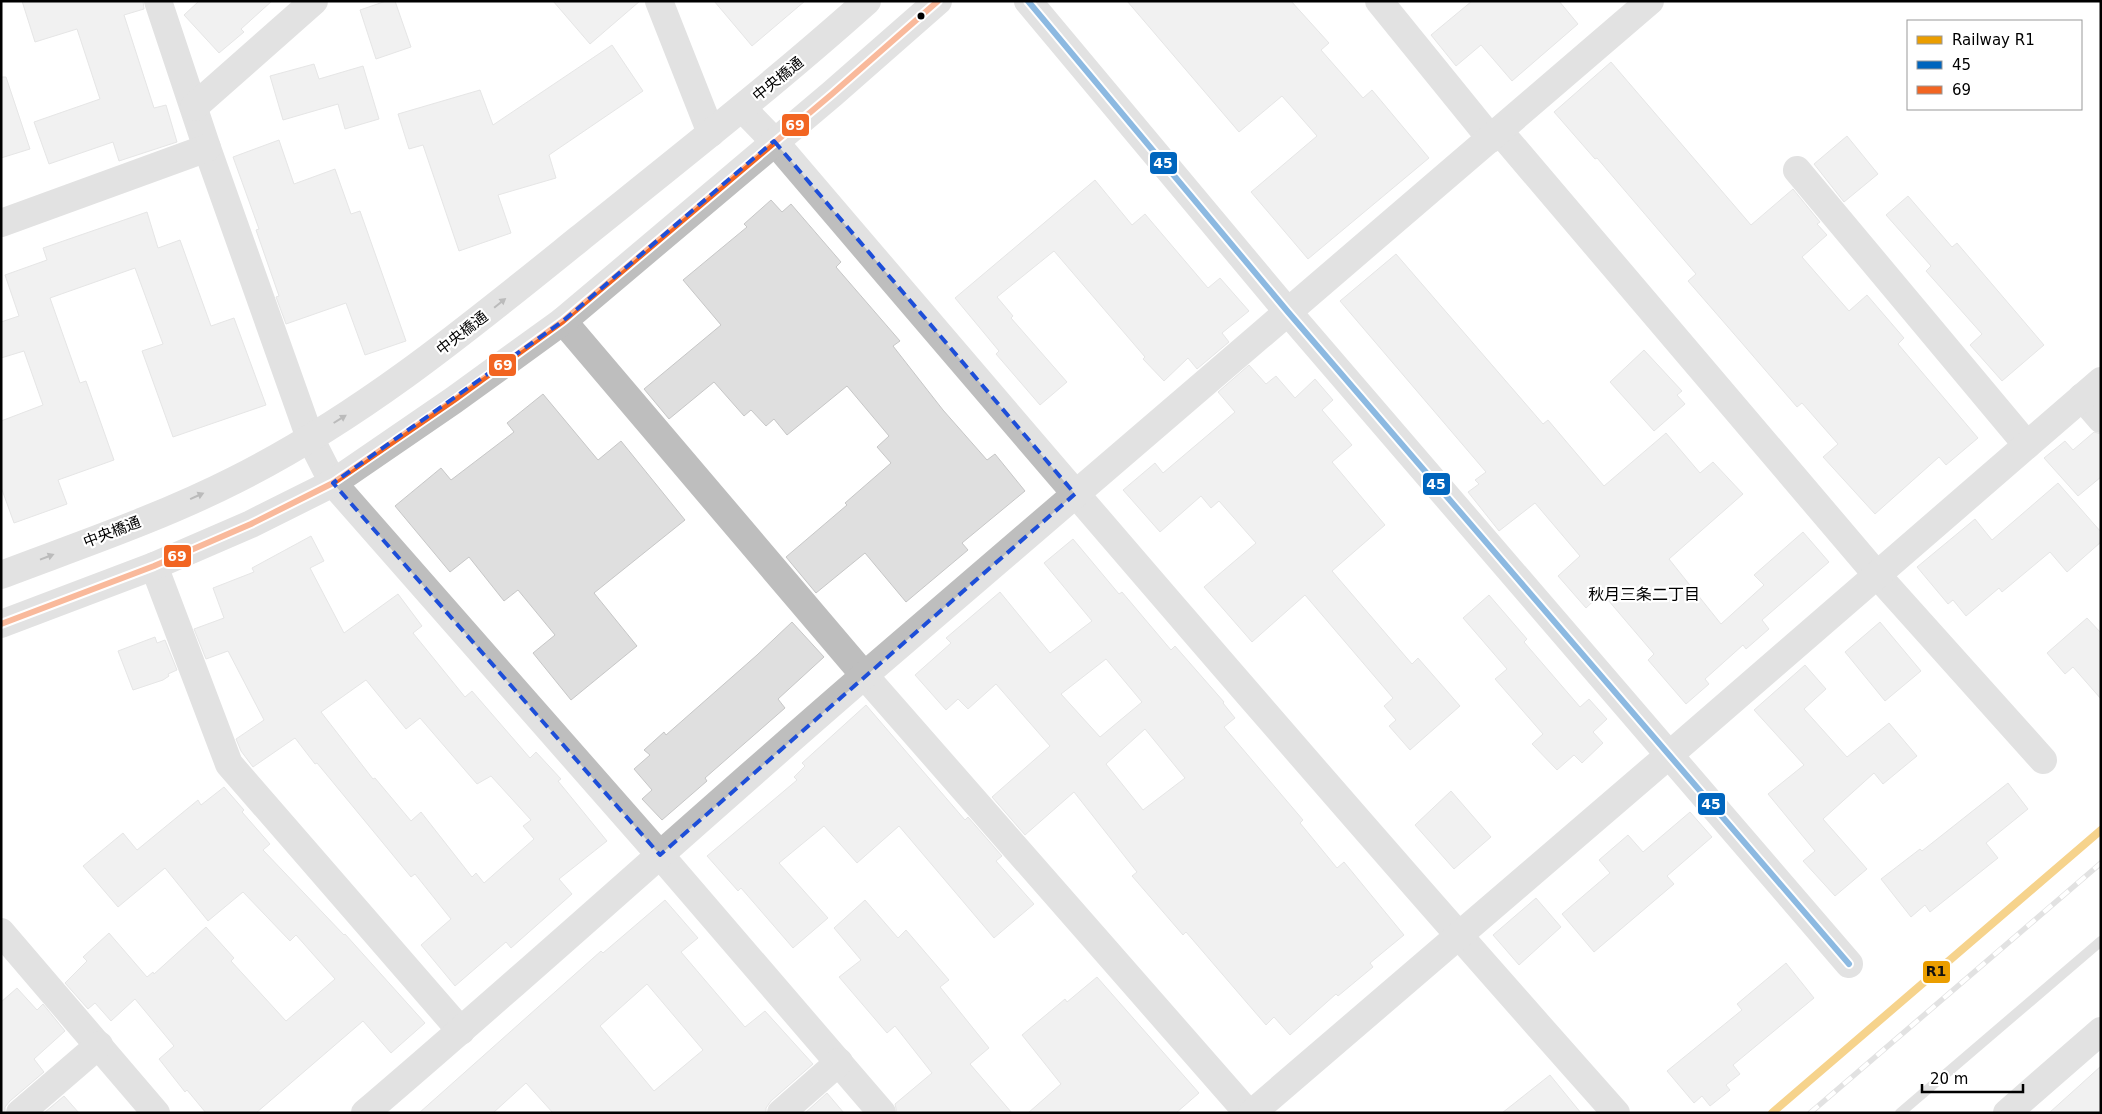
<svg xmlns="http://www.w3.org/2000/svg" width="2102" height="1114" viewBox="0 0 2102 1114" font-family="'DejaVu Sans','Noto Sans JP',sans-serif">
  <style>
    .lines { fill: none; stroke-linecap: round; stroke-linejoin: round }
    .stream { stroke: #bfbfbf; stroke-width: 10 }
    .building { fill: #dfdfdf; stroke: #c7c7c7; fill-rule: evenodd }
    .minor { stroke: #bebebe; stroke-width: 28 }
    .tertiary { stroke: #bebebe; stroke-width: 28 }
    .rail-casing { stroke: #bebebe; stroke-width: 5.5 }
    .rail { stroke: #fff; stroke-width: 4; stroke-dasharray: 11; stroke-linecap: butt }
    .bus-1-casing { stroke: #fff; stroke-width: 10 }
    .bus-2-casing { stroke: #fff; stroke-width: 10 }
    .bus-1 { stroke: #0065bd; stroke-width: 6 }
    .bus-2 { stroke: #f26522; stroke-width: 6 }
    .rail-1-casing { stroke: #fff; stroke-width: 11 }
    .rail-1 { stroke: #eb9e00; stroke-width: 8 }
    .oneway { fill: #686868 }
    .marked { fill: none; stroke: #1d4ed8; stroke-width: 4; stroke-dasharray: 10 6; stroke-linejoin: round }
    .bus-dot { fill: #000; stroke: #fff; stroke-width: 2 }
    .labels { text-anchor: middle; dominant-baseline: central; stroke-width: 4.5; stroke-linejoin: round; paint-order: stroke }
    .street-label { font-size: 15px; fill: #000; stroke: #fff }
    .neighbourhood-label { font-size: 16px; fill: #000; stroke: #fff }
    .line-badge { stroke: #fff; stroke-width: 2 }
    .badge-label { font-size: 14px; text-anchor: middle; font-weight: bold; fill: #fff }
    .pale-badge-label { font-size: 14px; text-anchor: middle; font-weight: bold; fill: #111 }
  </style>
  <rect width="100%" height="100%" fill="#fff"/>
  <g class="lines">
    <!-- stream -->
    <path class="stream" d="M1900 1113 2101 941"/>
  </g>
  <!-- building -->
  <g class="building">
    <path d="M22 1H143L144 9 124 15 154 108 166 105 177 142 119 161 113 142 49 164 34 122 100 99 77 29 35 42Z"/>
    <path d="M199 1H272L241 29 244 32 219 53 184 15Z"/>
    <path d="M386 1H395L411 47 376 59 360 10Z"/>
    <path d="M553 1H640L590 44Z"/>
    <path d="M714 1H805L752 46Z"/>
    <path d="M1127 1H1291L1329 43 1321 50 1363 98 1372 90 1429 158 1308 259 1251 192 1317 136 1282 96 1239 132Z"/>
    <path d="M1472 1H1559L1578 24 1512 81 1481 45 1456 66 1431 35Z"/>
    <path d="M612 45 643 91 549 155 556 178 498 195 511 233 459 251 423 145 409 149 398 114 480 90 493 125Z"/>
    <path d="M1611 62 1751 225 1793 189 1820 222 1817 224 1827 235 1802 257 1849 311 1867 295 1904 338 1898 344 1978 438 1946 465 1939 457 1875 514 1823 457 1838 444 1802 403 1797 407 1741 342 1688 281 1696 274 1597 158 1595 159 1554 112Z"/>
    <path d="M314 64 319 79 363 66 379 119 345 129 338 104 283 120 270 76Z"/>
    <path d="M1 77H6L30 149 1 158Z"/>
    <path d="M1847 136 1878 174 1844 202 1814 164Z"/>
    <path d="M279 140 294 184 335 169 351 214 360 211 406 341 365 355 346 303 286 324 276 297 279 296 256 230 259 229 233 157Z"/>
    <path d="M1095 180 1132 225 1145 214 1208 288 1220 278 1249 311 1222 333 1229 342 1197 369 1188 358 1164 381 1143 359 1145 357 1054 251 997 297 1013 316 1011 318 1067 382 1040 405 996 354 999 351 955 298Z"/>
    <path d="M1908 196 1952 247 1957 243 2044 345 2002 381 1970 345 1982 334 1926 271 1931 266 1886 215Z"/>
    <path d="M771 200 782 212 791 204 841 262 836 267 900 341 893 346 943 410 987 460 995 454 1025 491 962 543 968 550 906 602 865 553 816 593 786 557 847 505 845 503 891 463 877 447 889 436 847 386 787 435 774 419 766 426 751 410 744 416 714 382 669 419 644 389 721 325 683 280 747 227 744 224Z"/>
    <path d="M147 212 158 248 180 240 211 326 234 318 266 405 173 437 142 351 163 344 135 268 50 298 80 383 86 381 114 460 58 480 67 504 14 523 1 487V421L43 405 24 351 1 358V322L19 316 5 275 47 260 43 248Z"/>
    <path d="M1396 254 1543 424 1548 420 1604 486 1666 433 1700 473 1713 462 1743 494 1669 559 1721 624 1764 585 1754 575 1803 532 1829 562 1762 620 1769 629 1746 649 1743 645 1705 679 1709 684 1686 704 1648 660 1654 654 1602 593 1586 608 1558 576 1580 556 1535 503 1499 531 1468 492 1479 484 1475 480 1486 472 1340 301Z"/>
    <path d="M1644 350 1682 391 1677 395 1685 404 1654 431 1610 382Z"/>
    <path d="M1249 365 1266 384 1276 376 1295 398 1315 379 1333 400 1322 410 1352 445 1332 462 1385 525 1332 571 1412 664 1418 658 1460 706 1410 750 1389 726 1396 720 1384 706 1393 698 1305 595 1252 642 1204 587 1256 543 1219 501 1211 508 1201 496 1160 532 1123 490 1155 463 1163 473 1235 412 1218 392Z"/>
    <path d="M543 394 598 460 621 441 685 520 594 593 637 646 571 700 533 653 555 635 518 590 504 601 469 557 450 572 395 506 441 468 451 480 514 432 507 423Z"/>
    <path d="M2094 432 2101 434V477L2078 496 2044 458 2065 441 2073 450Z"/>
    <path d="M2058 483 2101 532V542L2067 572 2050 552 2002 592 1999 588 1966 616 1953 600 1948 604 1917 567 1975 519 1992 540Z"/>
    <path d="M311 536 324 561 310 568 344 633 398 594 422 626 413 633 465 697 472 691 530 758 536 752 561 779 558 781 607 841 559 879 572 894 511 948 506 942 455 986 421 945 451 919 415 874 411 877 317 763 315 764 295 738 253 767 241 751 236 739 264 720 228 651 206 659 194 629 224 618 213 588 254 572 252 568ZM366 680 406 729 420 718 477 784 491 776 531 820 523 826 534 839 484 883 476 873 472 877 421 812 411 821 375 778 373 779 321 712Z"/>
    <path d="M1073 539 1119 594 1122 592 1171 650 1175 646 1224 702 1223 703 1235 718 1224 727 1303 820 1300 823 1337 868 1344 862 1404 935 1370 963 1373 967 1338 996 1336 994 1290 1035 1274 1017 1266 1025 1186 932 1183 935 1132 876 1137 872 1074 792 1025 835 992 797 1050 746 996 684 968 709 958 699 946 710 915 675 951 643 946 638 1000 592 1050 653 1092 621 1044 563ZM1106 659 1142 702 1100 737 1061 694ZM1145 729 1185 778 1143 810 1106 764Z"/>
    <path d="M1489 595 1527 639 1524 642 1580 707 1589 699 1607 719 1593 732 1603 743 1582 763 1574 755 1557 770 1532 744 1543 734 1495 679 1507 669 1463 618Z"/>
    <path d="M2087 618 2101 633V699L2073 667 2065 674 2047 653Z"/>
    <path d="M792 622 824 657 778 699 785 708 705 778 707 781 662 820 642 799 652 790 634 769 650 755 644 750 664 732 666 735 757 655Z"/>
    <path d="M1880 622 1921 671 1885 701 1845 652Z"/>
    <path d="M155 637 157 643 165 640 177 670 168 674 169 676 163 680 133 690 118 651Z"/>
    <path d="M1805 665 1826 689 1804 709 1847 757 1889 723 1917 756 1883 784 1874 773 1823 819 1867 869 1835 896 1803 861 1815 851 1768 794 1804 765 1754 710Z"/>
    <path d="M866 705 965 820 968 817 1002 856 996 861 1034 904 994 938 899 826 857 863 824 826 779 863 828 918 793 948 741 888 738 891 707 856 797 780 794 777 805 766 802 763Z"/>
    <path d="M2008 783 2028 809 1986 843 1998 858 1930 912 1925 905 1911 917 1881 879 1920 849 1922 851Z"/>
    <path d="M224 787 244 810 242 812 270 844 263 850 344 935 345 934 425 1023 391 1053 363 1021 256 1113H206L187 1090 185 1092 159 1059 174 1046 135 999 111 1021 95 1003 88 1009 65 983 87 961 83 957 109 933 147 977 153 972 154 974 206 927 234 958 231 961 286 1021 335 979 296 935 290 941 243 892 208 921 165 868 118 907 83 866 123 833 137 850 198 800 201 805Z"/>
    <path d="M1451 791 1491 837 1454 869 1415 825Z"/>
    <path d="M1690 812 1712 837 1667 876 1674 884 1594 952 1562 914 1610 873 1599 860 1628 835 1643 852Z"/>
    <path d="M1536 898 1561 927 1519 965 1493 935Z"/>
    <path d="M665 900 698 938 681 952 745 1027 765 1011 813 1064 771 1101 766 1108V1113H553L526 1083 493 1113H419L601 951 603 953ZM647 984 703 1050 654 1091 600 1026Z"/>
    <path d="M865 900 898 938 906 930 949 980 940 987 989 1048 970 1064 1012 1113H897L895 1104 932 1073 895 1026 887 1033 839 977 861 960 834 928Z"/>
    <path d="M1786 963 1814 998 1733 1065 1740 1074 1726 1085 1730 1090 1710 1106 1702 1096 1694 1103 1667 1071 1742 1010 1737 1004Z"/>
    <path d="M1097 977 1199 1093 1176 1113H1028L1061 1084 1022 1035 1065 999 1067 1002Z"/>
    <path d="M17 988 37 1010 43 1004 65 1031 34 1059 44 1072 10 1101 5 1107V1113H1V1002Z"/>
    <path d="M2101 1066V1113H2049Z"/>
    <path d="M1550 1075 1581 1113H1502Z"/>
    <path d="M827 1093 844 1113H805Z"/>
    <path d="M64 1096 79 1113H44Z"/>
  </g>
  <g class="lines">
    <!-- minor -->
    <g class="minor">
      <path d="M158 1 207 148 310 438 333 483 660 855 882 1113"/>
      <path d="M659 1 711 133"/>
      <path d="M1028 1 1288 312 1849 964"/>
      <path d="M1379 1 1491 139"/>
      <path d="M194 107 314 1"/>
      <path d="M742 108 774 141C1052 467 1331 793 1616 1113"/>
      <path d="M1500 132 1877 575 2043 760"/>
      <path d="M1797 170 2027 445"/>
      <path d="M1 223 207 148"/>
      <path d="M563 321 864 675 1248 1113"/>
      <path d="M2082 397 2101 419"/>
      <path d="M154 566 229 764 461 1031"/>
      <path d="M1 932 156 1113"/>
      <path d="M20 1113 99 1045"/>
      <path d="M365 1113C534 969 698 819 866 674 1126 448 1390 227 1650 1"/>
      <path d="M781 1113 839 1062"/>
      <path d="M1252 1113 1668 756 2101 381"/>
      <path d="M2007 1113 2101 1031"/>
    </g>
    <!-- tertiary -->
    <g class="tertiary">
      <path d="M1 575C80 545 160 518 235 480 361 417 470 327 579 239 676 161 774 84 867 1"/>
      <path d="M1 624 154 566 251 524 333 483 454 400 563 321 832 94 938 1"/>
    </g>
    <defs>
      <path id="rail" d="M1810 1113 2101 863"/>
    </defs>
    <!-- rail casing -->
    <use href="#rail" class="rail-casing"/>
    <!-- rail -->
    <use href="#rail" class="rail"/>
    <defs>
      <path id="bus-1" d="M1028 1 1288 312 1849 964"/>
      <path id="bus-2" d="M1 624 154 566 251 524 333 483 454 400 563 321 832 94 938 1"/>
    </defs>
    <!-- bus-1 casing -->
    <use href="#bus-1" class="bus-1-casing"/>
    <!-- bus-2 casing -->
    <use href="#bus-2" class="bus-2-casing"/>
    <!-- bus-1 -->
    <use href="#bus-1" class="bus-1"/>
    <!-- bus-2 -->
    <use href="#bus-2" class="bus-2"/>
    <defs>
      <path id="rail-1" d="M1772 1113 2101 830"/>
    </defs>
    <!-- rail-1 casing -->
    <use href="#rail-1" class="rail-1-casing"/>
    <!-- rail-1 -->
    <use href="#rail-1" class="rail-1"/>
  </g>
  <!-- one-way arrows -->
  <defs><path id="oneway-solid" d="M-6-.8H1V-3.2L6.5 0L1 3.2V.8H-6Z" transform="scale(1.25)"/></defs>
  <g class="oneway">
    <use href="#oneway-solid" transform="translate(500 303) rotate(-39)"/>
    <use href="#oneway-solid" transform="translate(340 419) rotate(-32)"/>
    <use href="#oneway-solid" transform="translate(197 496) rotate(-24)"/>
    <use href="#oneway-solid" transform="translate(47 557) rotate(-21)"/>
  </g>
  <!-- marked area -->
  <path d="M0 0H2102V1114H0ZM774 141 1075 494 660 855 333 483 563 321Z" fill="#fff" fill-opacity=".55" fill-rule="evenodd"/>
  <path class="marked" d="M774 141 1075 494 660 855 333 483 563 321Z"/>
  <!-- markers -->
  <circle class="bus-dot" cx="921" cy="16" r="4.5"/>
  <g class="labels">
    <!-- street labels -->
    <g class="street-label">
      <text transform="translate(778 79) rotate(-39)">中央橋通</text>
      <text transform="translate(462 333) rotate(-38)">中央橋通</text>
      <text transform="translate(112 532) rotate(-21)">中央橋通</text>
    </g>
    <!-- neighbourhood labels -->
    <g class="neighbourhood-label">
      <text x="1644" y="594">秋月三条二丁目</text>
    </g>
  </g>
  <g class="line-badge">
    <rect x="781" y="113" width="29" height="24" rx="5" fill="#f26522"/>
    <rect x="1149" y="151" width="29" height="24" rx="5" fill="#0065bd"/>
    <rect x="488" y="353" width="29" height="24" rx="5" fill="#f26522"/>
    <rect x="1422" y="472" width="29" height="24" rx="5" fill="#0065bd"/>
    <rect x="163" y="544" width="29" height="24" rx="5" fill="#f26522"/>
    <rect x="1697" y="792" width="29" height="24" rx="5" fill="#0065bd"/>
    <rect x="1922" y="960" width="29" height="24" rx="5" fill="#eb9e00"/>
  </g>
  <g class="badge-label">
    <text x="795" y="130">69</text>
    <text x="1163" y="168">45</text>
    <text x="503" y="370">69</text>
    <text x="1436" y="489">45</text>
    <text x="177" y="561">69</text>
    <text x="1711" y="809">45</text>
  </g>
  <g class="pale-badge-label">
    <text x="1936" y="976">R1</text>
  </g>
  <!-- border -->
  <rect width="2102" height="1114" fill="none" stroke="#000000" stroke-width="5"/>
  <!-- legend -->
  <rect x="1907" y="20" width="175" height="90" fill="#ffffff" stroke="#999999"/>
  <rect x="1917" y="36" width="25" height="8" fill="#eb9e00" stroke="#999999"/>
  <text x="1952" y="45" font-size="15" fill="#000000">Railway R1</text>
  <rect x="1917" y="61" width="25" height="8" fill="#0065bd" stroke="#999999"/>
  <text x="1952" y="70" font-size="15" fill="#000000">45</text>
  <rect x="1917" y="86" width="25" height="8" fill="#f26522" stroke="#999999"/>
  <text x="1952" y="95" font-size="15" fill="#000000">69</text>
  <!-- scale -->
  <path d="M1922 1084v8h101v-8" fill="none" stroke="#000000" stroke-width="2.5"/>
  <text x="1930" y="1084" font-size="15" fill="#000000" stroke="#ffffff" stroke-width="4" paint-order="stroke">20 m</text>
</svg>
